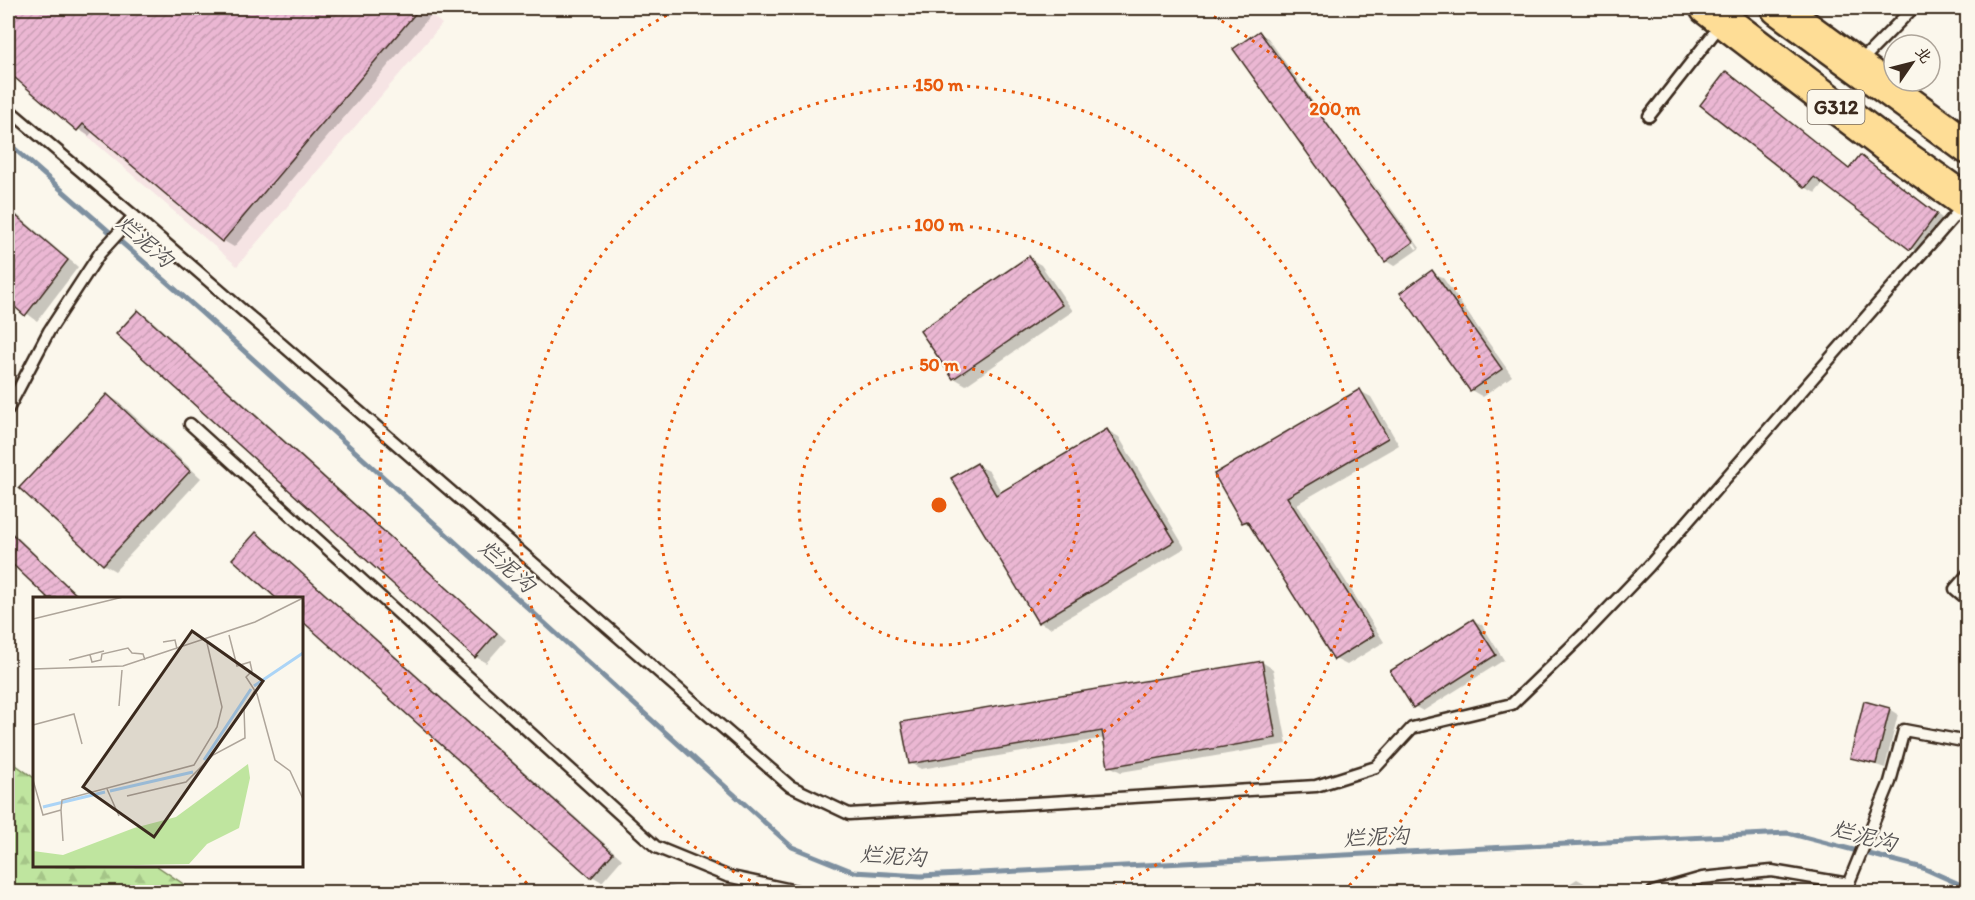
<svg xmlns="http://www.w3.org/2000/svg" width="1975" height="900" viewBox="0 0 1975 900" font-family="Itim,'LXGW WenKai TC',sans-serif">
  <style>
    .built { fill: #f6e4e4 }
    .forest { fill: url(#forest-firs); stroke: #7d885e; stroke-width: 1.5 }
    .shadow { fill: #0003 }
    .lines { fill: none; stroke-linecap: round; stroke-linejoin: round }
    .stream { stroke: #7e90a0; stroke-width: 5 }
    .building { fill: url(#building-hatch); stroke: #3b2a1e; stroke-width: 1.5 }
    .service-casing { stroke: #3b2a1e; stroke-width: 15 }
    .trunk-casing { stroke: #3b2a1e; stroke-width: 38 }
    .service { stroke: #fbf7ec; stroke-width: 10 }
    .trunk { stroke: #fedd96; stroke-width: 33 }
    .ring { fill: none; stroke: #e8590c; stroke-width: 3; stroke-dasharray: 3 6 }
    .labels { text-anchor: middle; dominant-baseline: central; stroke-width: 4.5; stroke-linejoin: round; paint-order: stroke }
    .shield { fill: #fbf7ec; stroke: #75685c; stroke-width: 1.5 }
    .shield-label { font-size: 20px; font-weight: bold; fill: #3b2a1e }
    .water-label { font-size: 22px; font-style: italic; fill: #575454; stroke: #fbf7ec }
    .inset-river { fill: none; stroke: #abd4f6; stroke-width: 3 }
    .inset-road { fill: none; stroke: #aea59a; stroke-width: 1.5 }
    .view { fill: #3b2a1e; fill-opacity: 0.15; stroke: #3b2a1e; stroke-width: 3 }
    .inset-edge { fill: none; stroke: #3b2a1e; stroke-width: 3 }
    .centre { fill: #e8590c; stroke: #fbf7ec; stroke-width: 3 }
    .ring-label { font-size: 18px; text-anchor: middle; font-weight: bold; fill: #e8590c; stroke: #fbf7ec; stroke-width: 4.5; stroke-linejoin: round; paint-order: stroke }
  </style>
  <defs>
    <pattern id="forest-firs" width="22" height="20" patternUnits="userSpaceOnUse" patternTransform="scale(1.5)"><rect width="22" height="20" fill="#bfe59f"/><path d="M5 1l3.5 6h-7zM16 11l3.5 6h-7z" fill="#a5c588"/></pattern>
    <pattern id="building-hatch" width="6" height="6" patternUnits="userSpaceOnUse" patternTransform="scale(1.5)"><rect width="6" height="6" fill="#ebb7d3"/><path d="M-1 1l2-2M0 6l6-6M5 7l2-2" fill="none" stroke="#ca9eb5"/></pattern>
  </defs>
  <rect width="100%" height="100%" fill="#fbf7ec"/>
  <filter id="ink" filterUnits="userSpaceOnUse"><feTurbulence type="fractalNoise" baseFrequency=".0167" numOctaves="2"/><feDisplacementMap in="SourceGraphic" scale="12" xChannelSelector="R" yChannelSelector="G"/><feConvolveMatrix kernelMatrix="1 2 1 2 8 2 1 2 1" color-interpolation-filters="sRGB"/></filter>
  <g filter="url(#ink)">
    <!-- built -->
    <path class="built" d="M8 8H423L442 24 237 266 8 67Z"/>
    <!-- forest -->
    <path class="forest" d="M8 751 16 765 34 778V866H157L195 892H8Z"/>
    <!-- shadow -->
    <g class="shadow">
      <path d="M8 8H437L234 247 222 240 93 131 89 136 78 129 8 70Z"/>
      <path d="M1259 33 1268 38 1416 249 1418 248 1341 139 1420 248 1394 266 1386 261Z"/>
      <path d="M1727 73 1851 170 1860 157 1946 221 1921 255 1824 182 1815 193 1805 187Z"/>
      <path d="M8 207 78 267 37 321 8 299Z"/>
      <path d="M1029 258 1041 265 1073 311 966 385 954 378Z"/>
      <path d="M1432 272 1443 278 1512 376 1483 397 1471 390 1402 293Z"/>
      <path d="M139 312 148 317 506 640 486 663 476 657 118 334Z"/>
      <path d="M1360 391 1371 397 1399 445 1297 504 1384 642 1347 665 1335 659 1252 527 1244 522Z"/>
      <path d="M107 395 119 402 201 478 115 571 103 564Z"/>
      <path d="M1107 430 1119 437 1185 548 1050 628 1039 622 977 465 989 471 1002 493Z"/>
      <path d="M8 528 81 598H50L8 558Z"/>
      <path d="M256 534 266 540 622 859 602 882 592 876 302 619V598H279L234 559Z"/>
      <path d="M1473 620 1482 625 1504 660 1423 711 1414 706Z"/>
      <path d="M1262 662 1273 669 1287 744 1121 772 1109 766 1105 738 921 769 910 763Z"/>
      <path d="M1890 709 1898 714 1885 768 1852 757Z"/>
      <path d="M1577 879 1586 884 1592 892H1557Z"/>
      <path d="M661 884 700 892H660Z"/>
      <path d="M1417 887 1426 892H1427H1410Z"/>
    </g>
    <g class="lines">
      <!-- stream -->
      <path class="stream" d="M8 143 201 312 792 847 854 872 921 876 1788 833 1923 868 1968 888"/>
    </g>
    <!-- building -->
    <g class="building">
      <path d="M8 8H420L222 242 83 124 77 131 8 72Z"/>
      <path d="M1259 31 1413 242 1385 262 1233 49Z"/>
      <path d="M1726 71 1849 169 1860 155 1937 214 1910 250 1814 177 1805 188 1700 105Z"/>
      <path d="M8 209 68 260 25 316 8 301Z"/>
      <path d="M1029 256 1062 305 953 379 920 331Z"/>
      <path d="M1432 270 1502 369 1470 391 1400 293Z"/>
      <path d="M138 310 497 633 475 658 116 334Z"/>
      <path d="M1360 389 1388 438 1287 497 1374 635 1334 660 1247 521 1242 523 1214 474Z"/>
      <path d="M107 394 190 471 103 565 19 488Z"/>
      <path d="M1107 429 1175 541 1038 623 951 478 977 463 996 495Z"/>
      <path d="M8 530 80 598H48L8 560Z"/>
      <path d="M256 532 613 853 591 878 302 621V598H276L232 559Z"/>
      <path d="M1473 619 1496 655 1413 708 1390 671Z"/>
      <path d="M1262 661 1276 738 1108 767 1102 731 909 764 901 722Z"/>
      <path d="M1864 701 1890 708 1876 764 1850 758Z"/>
    </g>
    <g class="lines">
      <defs>
        <g id="service">
          <path d="M1859 63 1913 8"/>
          <path d="M8 109 134 216 790 786 849 814 1316 786 1376 767 1412 728 1512 704 1585 633 1649 566 1964 205"/>
          <path d="M1649 116 1722 23"/>
          <path d="M8 409 49 331 100 253 134 216"/>
          <path d="M190 424 656 847 727 876 801 892"/>
          <path d="M1968 574 1955 589 1968 600"/>
          <path d="M1653 892 1702 878 1772 871 1849 884"/>
          <path d="M1845 892 1890 782 1904 730 1968 742"/>
        </g>
        <g id="trunk">
          <path d="M1707 8 1884 143 1968 203"/>
          <path d="M1778 8 1968 147"/>
        </g>
      </defs>
      <!-- service casing -->
      <use href="#service" class="service-casing"/>
      <!-- trunk casing -->
      <use href="#trunk" class="trunk-casing"/>
      <!-- service -->
      <use href="#service" class="service"/>
      <!-- trunk -->
      <use href="#trunk" class="trunk"/>
    </g>
  </g>
  <!-- distance rings -->
  <g class="ring">
    <circle cx="939" cy="505" r="140"/>
    <circle cx="939" cy="505" r="280"/>
    <path d="M775 892A420 420 0 1 1 1103 892"/>
    <path d="M533 890A560 560 0 0 1 680 8M1198 8A560 560 0 0 1 1345 890"/>
  </g>
  <g class="labels">
    <!-- shield labels -->
    <rect class="shield" x="1807.5" y="90" width="57" height="34" rx="4.5"/>
    <g class="shield-label">
      <text x="1836" y="107">G312</text>
    </g>
    <!-- water labels -->
    <g class="water-label">
      <text transform="translate(145 241) rotate(41)">烂泥沟</text>
      <text transform="translate(507 566) rotate(42)">烂泥沟</text>
      <text transform="translate(1864 836) rotate(15)">烂泥沟</text>
      <text transform="translate(1376 837) rotate(-3)">烂泥沟</text>
      <text transform="translate(893 856) rotate(4)">烂泥沟</text>
    </g>
  </g>
  <!-- overview -->
  <g transform="translate(33 597)">
    <rect width="270" height="270" fill="#fbf7ec"/>
    <path d="M215 167 217 181 206 231 174 247 156 267 0 270V254L30 258 101 231 143 220Z" fill="#bfe59f"/>
    <path class="inset-river" d="M221 89 270 56M171 163 218 92M77 194 160 175M10 210 72 195"/>
    <path class="inset-road" d="M0 22 90 0M196 38 204 69 217 65 219 74 213 80 224 97 242 163 257 174 270 202M130 45 142 43 144 52M57 58 59 65 68 63 69 57 95 51 99 56 110 57 112 63M36 63 71 54M0 72 90 69 222 25 270 1M86 109 89 73M0 128 41 117 49 147M0 183 10 218 28 213 30 244M74 192 86 219M94 199 153 185 180 158 212 141 211 111 222 93M28 213 29 203 161 168 184 130 189 110 174 46"/>
    <path class="view" d="M159 34 230 84 121 240 50 190Z"/>
    <rect width="270" height="270" class="inset-edge"/>
  </g>
  <circle cx="939" cy="505" r="9" class="centre"/>
  <g class="ring-label">
    <text x="939" y="91">150 m</text>
    <text x="1335" y="115">200 m</text>
    <text x="939" y="231">100 m</text>
    <text x="939" y="371">50 m</text>
  </g>
  <!-- margin -->
  <rect width="1975" height="900" fill="none" stroke="#fbf7ec" stroke-width="30"/>
  <rect x="15" y="15" width="1945" height="870" fill="none" stroke="#3b2a1e" stroke-width="2" filter="url(#ink)"/>
  <!-- north arrow -->
  <g transform="translate(1912 63) rotate(55)"><circle r="28" fill="#fbf7ec" stroke="#aea59a" stroke-width="1.5"/>
  <path d="M0-4.5L10 22L0 15L-10 22Z" fill="#3b2a1e"/>
  <text y="-9" font-size="16" font-weight="bold" text-anchor="middle" fill="#3b2a1e">北</text>
  </g>
</svg>
